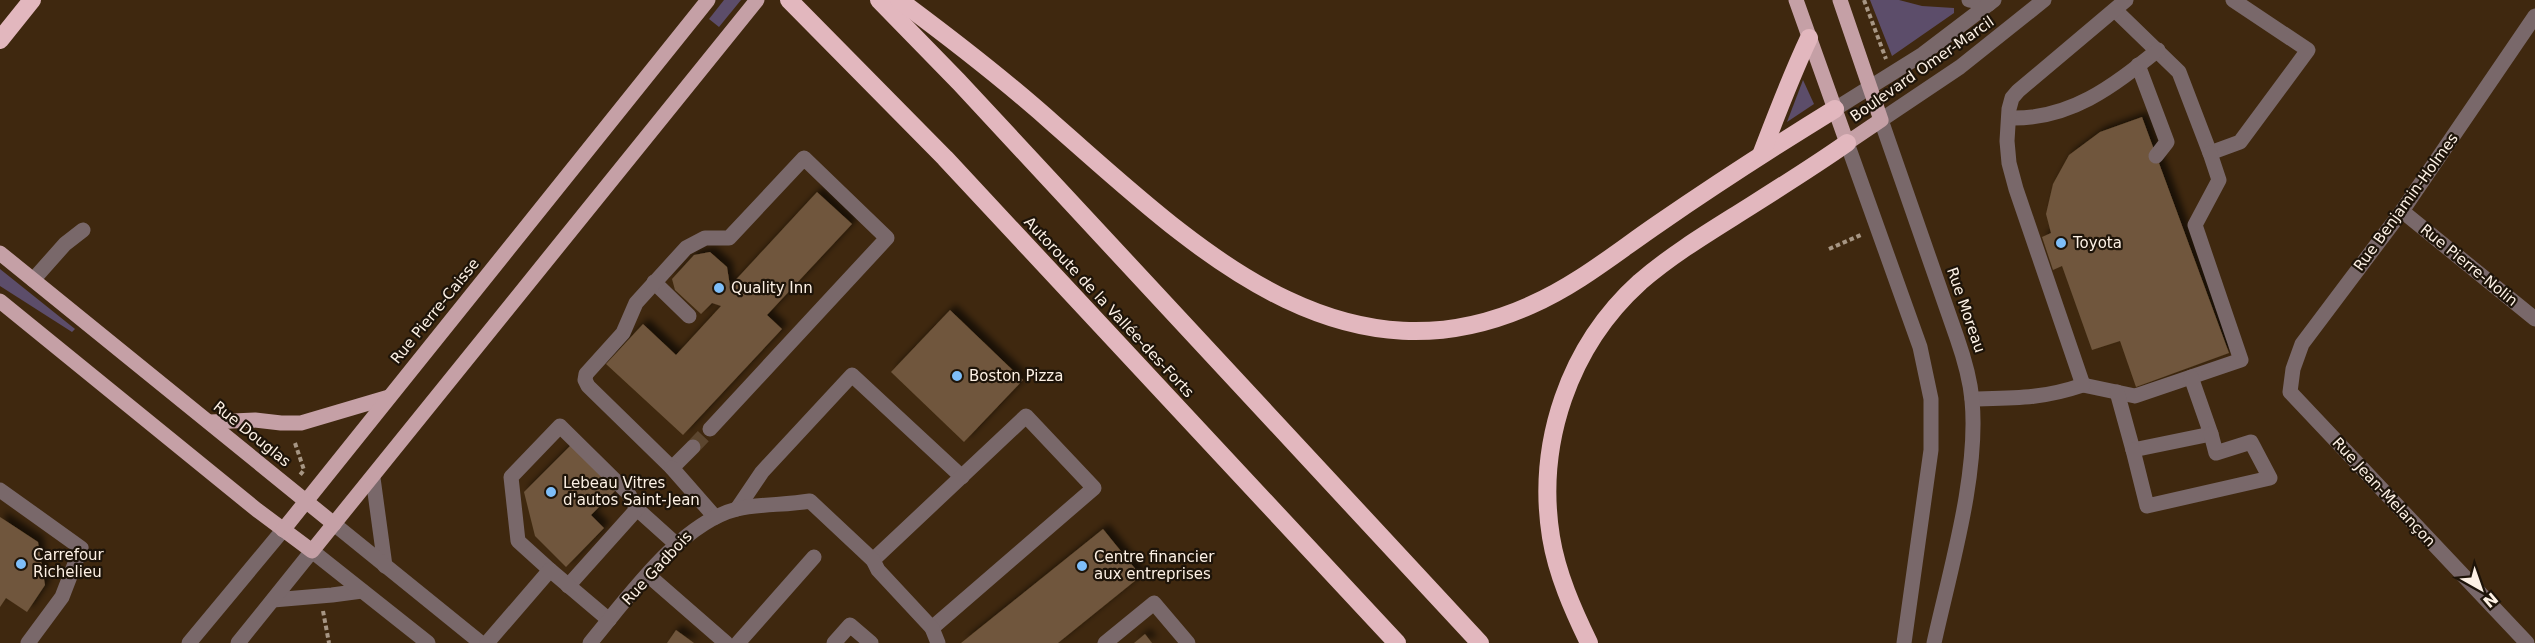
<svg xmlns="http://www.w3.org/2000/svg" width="2535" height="643" viewBox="0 0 2535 643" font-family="'DejaVu Sans',sans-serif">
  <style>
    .green { fill: #5c4d6a }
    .building { fill: #6f563c; filter: url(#shadow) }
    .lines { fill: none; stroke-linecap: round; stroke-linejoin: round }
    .minor-tunnel { stroke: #5c462f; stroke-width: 15; stroke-dasharray: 15 8; stroke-linecap: butt }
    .path { stroke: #a79684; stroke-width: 4; stroke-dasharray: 4.5 3; stroke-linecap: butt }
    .minor { stroke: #79686a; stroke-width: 15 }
    .major { stroke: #c5a0a6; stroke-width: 15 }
    .highway { stroke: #e2b7be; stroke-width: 18 }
    .poi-dot { fill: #7ebef9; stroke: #1e1409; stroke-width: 2 }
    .labels { text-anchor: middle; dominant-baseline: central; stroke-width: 4.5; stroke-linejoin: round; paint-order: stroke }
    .street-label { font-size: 15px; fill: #fdf1e5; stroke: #1e1409 }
    .poi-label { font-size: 15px; fill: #fdf1e5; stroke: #1e1409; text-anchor: start }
  </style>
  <defs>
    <filter id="shadow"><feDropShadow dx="5.5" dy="-5.5" stdDeviation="3" flood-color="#0009"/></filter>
  </defs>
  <rect width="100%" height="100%" fill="#3f280f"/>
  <!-- green -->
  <g class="green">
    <path d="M724 0H741L719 27 709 19Z"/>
    <path d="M1870 0H1899L1922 6 1954 8V13L1892 56Z"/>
    <path d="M1803 80 1814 104 1787 122Z"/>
    <path d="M0 269 75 329 72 332 0 286Z"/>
  </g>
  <!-- building -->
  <g class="building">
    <path d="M2142 117 2229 353 2136 387 2120 341 2092 350 2062 266 2053 270 2042 237 2051 233 2046 214 2053 184 2069 155 2100 132Z"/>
    <path d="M817 192 852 224 767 315 782 329 683 435 606 364 643 324 676 355 721 306 712 303 701 314 675 290 672 279 694 255 710 252 727 267 730 286Z"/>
    <path d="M950 310 1023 380 964 442 891 372Z"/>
    <path d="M571 445 616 490 591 515 604 528 566 567 535 536 524 492Z"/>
    <path d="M0 517 38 542 45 585 27 612 6 598 0 607Z"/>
    <path d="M1103 529 1141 576 1058 643H961Z"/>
    <path d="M676 630 694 643H667Z"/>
    <path d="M1145 634 1152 643H1134Z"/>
  </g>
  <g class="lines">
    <!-- minor-tunnel -->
    <path class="minor-tunnel" d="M693 447 710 429"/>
    <!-- path -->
    <g class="path">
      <path d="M1864 0 1886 59"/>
      <path d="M1829 249 1863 234"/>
      <path d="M295 443 304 470 300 475"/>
      <path d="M323 611 329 643"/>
    </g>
    <!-- minor -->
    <g class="minor">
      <path d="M1969 0 1989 4"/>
      <path d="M2116 11 2179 72 2210 153 2240 142 2308 50 2233 0"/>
      <path d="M2138 65 2167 142 2156 156"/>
      <path d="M1835 109 1923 54 1994 0"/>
      <path d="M2009 118C2070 120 2112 87 2158 50"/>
      <path d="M1847 143 1920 347 1931 399V450L1904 643"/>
      <path d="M2402 211 2535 319"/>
      <path d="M33 280 65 244 83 230"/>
      <path d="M654 282 689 316"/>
      <path d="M2083 385 2135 396 2241 360 2195 225 2219 180 2210 153"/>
      <path d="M2117 392 2133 450 2211 434 2191 377"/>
      <path d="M1972 399C2015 398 2042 399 2083 385L2016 189 2009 163 2007 141 2009 109 2012 98 2018 91 2126 0"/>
      <path d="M693 447 672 468 588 386 585 380 586 374 623 333 636 303 686 248 705 238H729L804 158 887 238 710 429"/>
      <path d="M2133 450 2147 506 2270 478 2251 442 2216 453 2211 434"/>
      <path d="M672 468 715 517"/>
      <path d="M373 478 385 566"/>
      <path d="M0 490 81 548 62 597 28 643"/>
      <path d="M637 509 676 544"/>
      <path d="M737 509 762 472 852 375 962 477"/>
      <path d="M334 524 481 643"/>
      <path d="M873 560 1026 416 1094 488 932 628"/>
      <path d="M550 570 518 541 511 477 560 426 628 493 637 509 568 586"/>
      <path d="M648 575 726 643"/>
      <path d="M273 600 332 595 362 591"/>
      <path d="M189 643 283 530"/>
      <path d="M238 643 312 551 428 643"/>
      <path d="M487 643 550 570 609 620"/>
      <path d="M590 643C627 599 680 523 737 509 759 504 786 505 810 501L873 560 878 570 932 628 938 643"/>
      <path d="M738 643 814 557"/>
      <path d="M834 643 850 625 871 643"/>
      <path d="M1105 643 1154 603 1188 643"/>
      <path d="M1934 643C1950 570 1979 474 1972 400 1970 378 1964 358 1957 338L1881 120 1960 67 2044 0"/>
      <path d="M2527 643 2290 392 2293 369 2302 344 2402 211 2535 16"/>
    </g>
    <!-- major -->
    <g class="major">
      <path d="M1796 0 1847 143 1881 120 1840 0"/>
      <path d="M0 253 334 524"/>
      <path d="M0 301 257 510 312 551 757 0"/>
      <path d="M210 422 255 420 281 423H301L389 397"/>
      <path d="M283 530 708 0"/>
    </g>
    <!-- highway -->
    <g class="highway">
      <path d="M789 0 945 158 1397 643"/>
      <path d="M879 0 959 82 1480 643"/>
      <path d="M899 0C953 40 1005 80 1055 125 1190 243 1338 392 1531 305 1577 285 1617 252 1658 224 1716 184 1775 146 1835 109"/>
      <path d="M0 40 32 0"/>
      <path d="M1761 155C1776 116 1791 76 1809 38"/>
      <path d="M1589 643C1573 610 1557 574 1551 537 1536 443 1569 346 1640 282 1669 257 1701 237 1733 217 1771 193 1810 169 1847 143"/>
    </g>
  </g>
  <!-- markers -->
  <g class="poi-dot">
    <circle cx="2061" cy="243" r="6"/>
    <circle cx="719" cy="288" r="6"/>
    <circle cx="957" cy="376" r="6"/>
    <circle cx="551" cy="492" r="6"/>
    <circle cx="21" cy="564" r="6"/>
    <circle cx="1082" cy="566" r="6"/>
  </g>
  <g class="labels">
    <!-- street labels -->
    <g class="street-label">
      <text transform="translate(1922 69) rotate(-35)">Boulevard Omer-Marcil</text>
      <text transform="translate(2406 202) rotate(-54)">Rue Benjamin-Holmes</text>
      <text transform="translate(2469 265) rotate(39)">Rue Pierre-Nolin</text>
      <text transform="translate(1109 307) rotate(47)">Autoroute de la Vallée-des-Forts</text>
      <text transform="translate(1966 310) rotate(71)">Rue Moreau</text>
      <text transform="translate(435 311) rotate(-51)">Rue Pierre-Caisse</text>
      <text transform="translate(252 434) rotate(39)">Rue Douglas</text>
      <text transform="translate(2384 492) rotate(47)">Rue Jean-Melançon</text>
      <text transform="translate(657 568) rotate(-47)">Rue Gadbois</text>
    </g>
    <!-- poi labels -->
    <g class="poi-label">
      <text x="2073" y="243">Toyota</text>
      <text x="731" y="288">Quality Inn</text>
      <text x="969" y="376">Boston Pizza</text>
      <text x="563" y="483">Lebeau Vitres<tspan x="563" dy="17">d'autos Saint-Jean</tspan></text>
      <text x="33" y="555">Carrefour<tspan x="33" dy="17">Richelieu</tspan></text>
      <text x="1094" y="557">Centre financier<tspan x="1094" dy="17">aux entreprises</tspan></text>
    </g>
  </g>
  <!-- north arrow -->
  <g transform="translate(2481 589) rotate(140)" stroke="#1e1409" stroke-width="4.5" paint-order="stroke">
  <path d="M0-4.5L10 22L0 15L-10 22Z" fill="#fdf1e5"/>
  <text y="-9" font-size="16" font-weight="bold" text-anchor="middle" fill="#fdf1e5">N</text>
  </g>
</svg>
